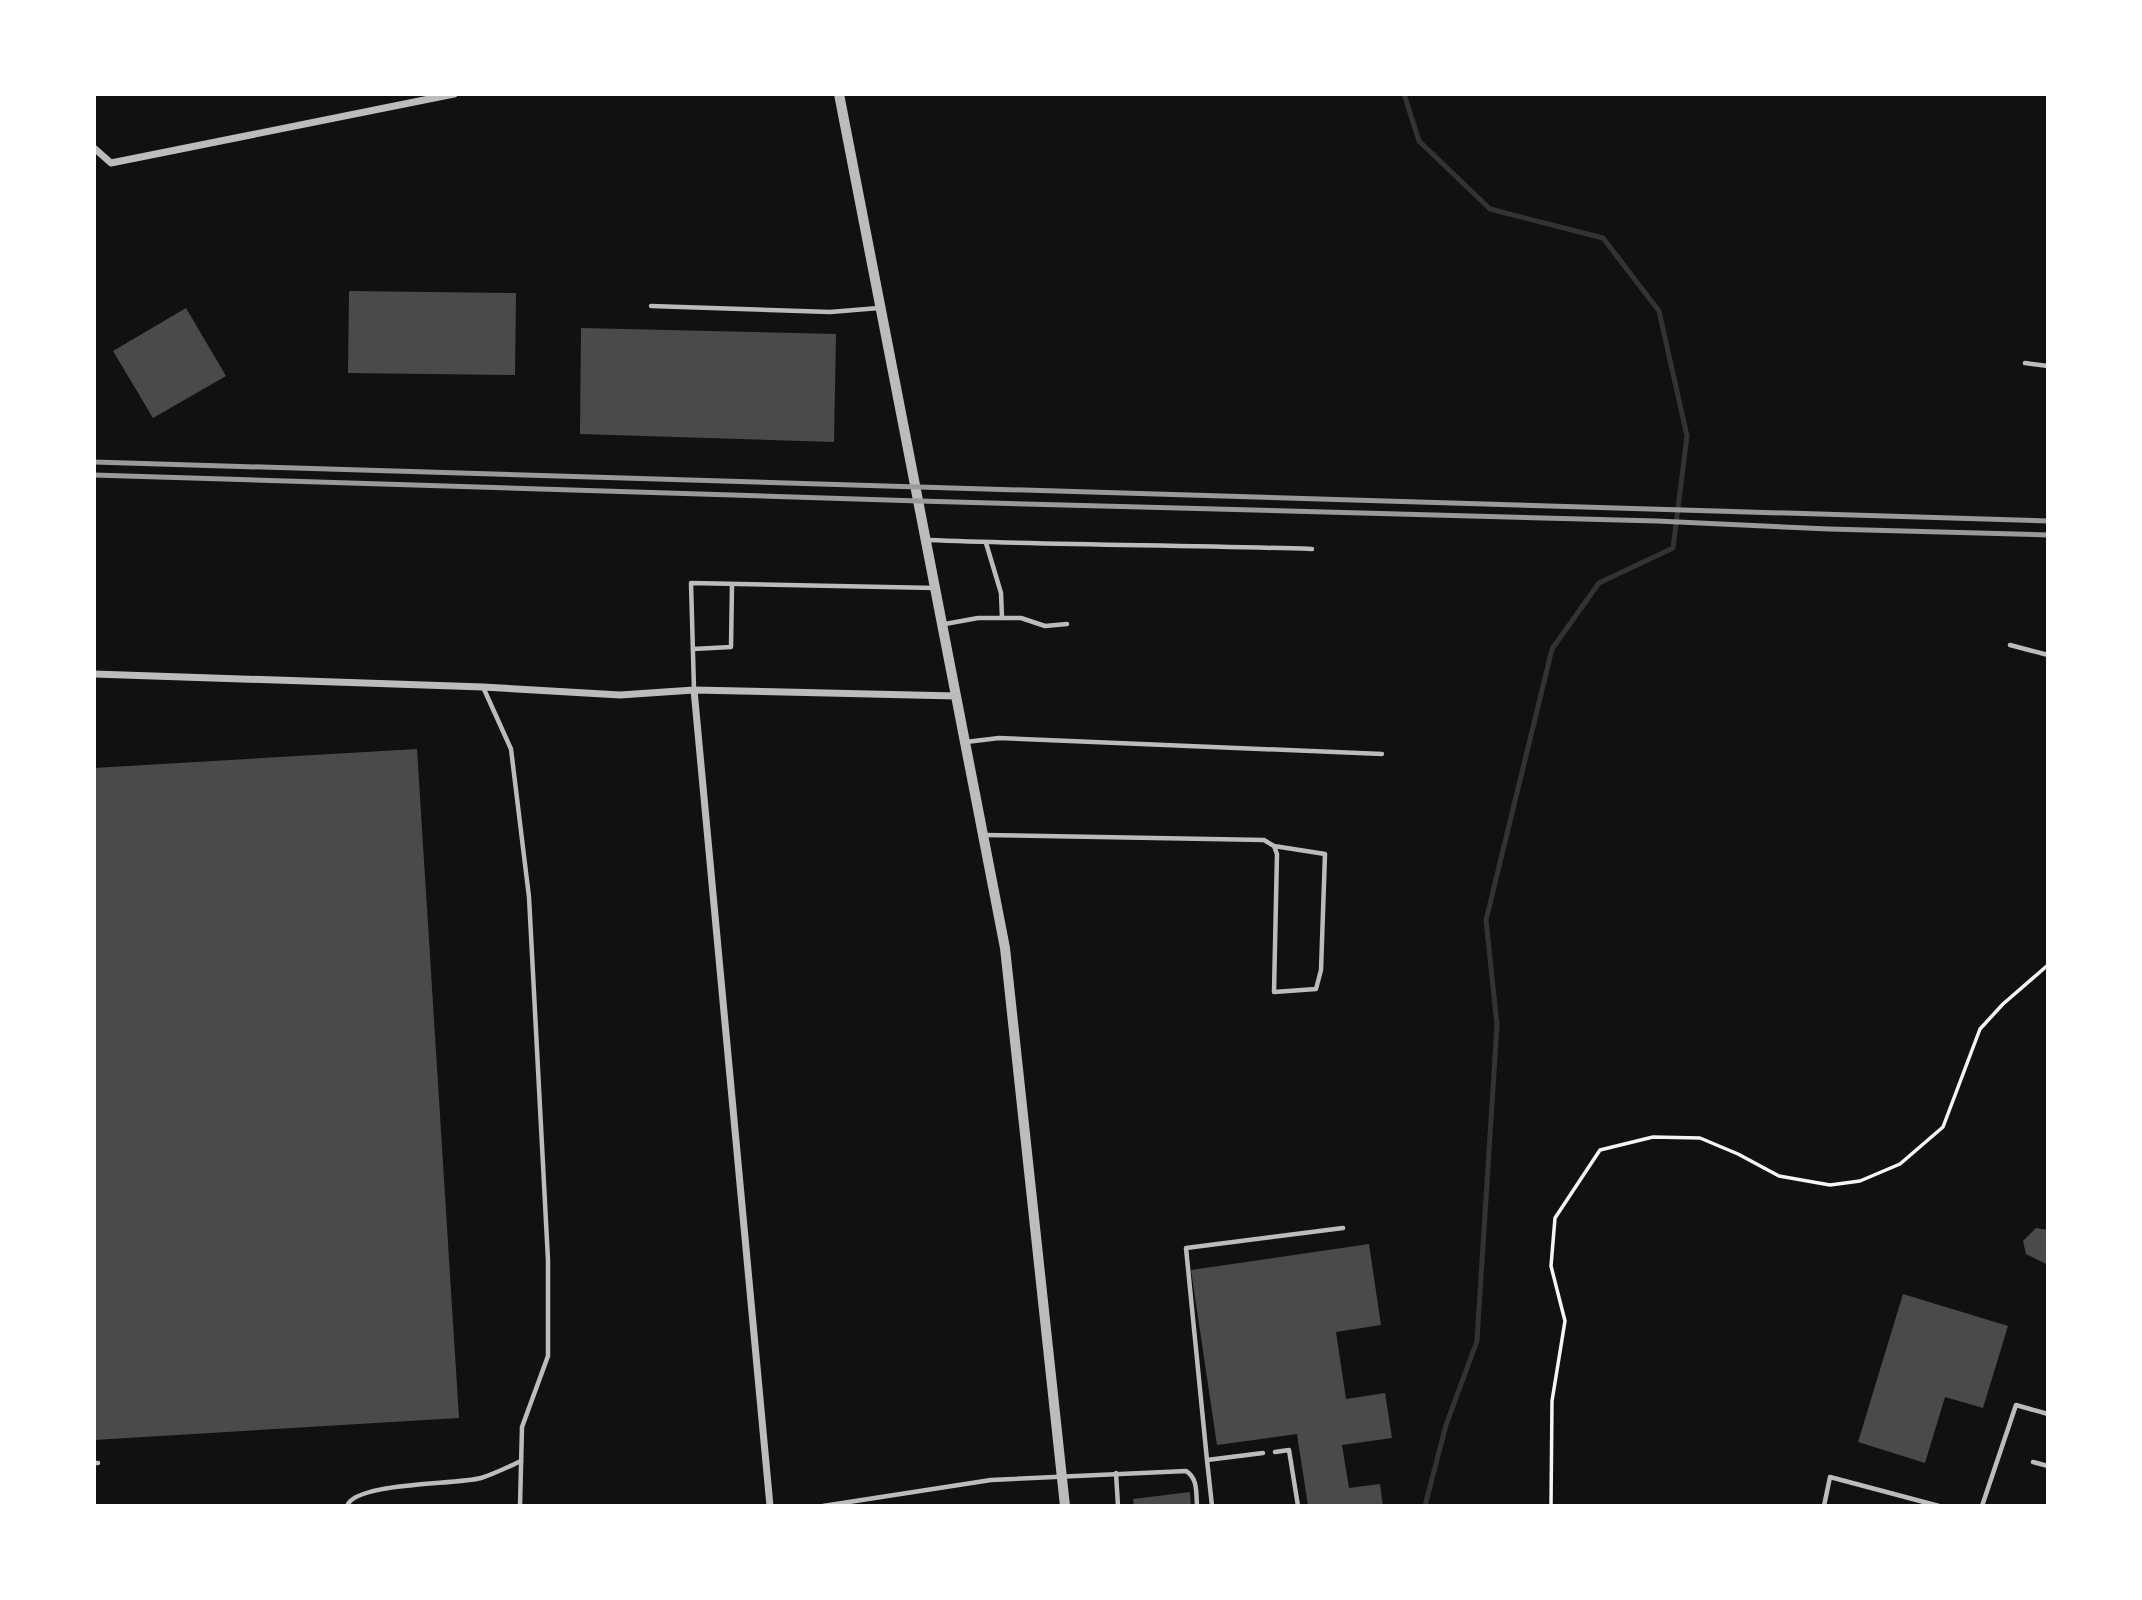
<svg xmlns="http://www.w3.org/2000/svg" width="2142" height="1600" viewBox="0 0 2142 1600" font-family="'Golos Text',sans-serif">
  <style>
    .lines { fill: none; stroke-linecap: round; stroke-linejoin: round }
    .stream { stroke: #333; stroke-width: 5 }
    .building { fill: #4a4a4a }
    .path { stroke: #f5f5f5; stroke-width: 3.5 }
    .service { stroke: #bcbcbc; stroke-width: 4.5 }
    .minor { stroke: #bcbcbc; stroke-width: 7 }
    .tertiary { stroke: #bcbcbc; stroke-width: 10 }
    .rail { stroke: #9a9a9a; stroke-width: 5 }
  </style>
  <rect width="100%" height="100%" fill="#111"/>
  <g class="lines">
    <!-- stream -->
    <path class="stream" d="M1404 94 1419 141 1490 209 1603 238 1659 311 1687 436 1673 548 1599 583 1552 649 1486 920 1497 1025 1477 1341 1446 1425 1425 1506"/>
  </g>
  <!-- building -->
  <g class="building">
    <path d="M349 291 516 293 515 375 348 373Z"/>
    <path d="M186 308 226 376 153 418 113 351Z"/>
    <path d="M581 328 836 334 834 442 580 434Z"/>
    <path d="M417 749 459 1418 94 1440V768Z"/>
    <path d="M2036 1228 2048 1230V1265L2026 1254 2023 1241Z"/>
    <path d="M1369 1244 1381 1325 1336 1332 1346 1399 1385 1393 1392 1438 1342 1445 1349 1488 1380 1484 1383 1506H1308L1297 1434 1217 1445 1191 1270Z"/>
    <path d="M1903 1294 2008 1326 1983 1408 1945 1397 1925 1463 1858 1442Z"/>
    <path d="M1190 1492 1191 1506H1134L1133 1499Z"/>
  </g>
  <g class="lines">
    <!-- path -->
    <path class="path" d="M1551 1506 1552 1401 1565 1321 1551 1266 1555 1218 1600 1150 1653 1137 1700 1138 1738 1154 1779 1176 1830 1185 1860 1181 1900 1164 1943 1127 1980 1029 2003 1004 2048 965"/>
    <!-- service -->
    <g class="service">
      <path d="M651 306 830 312 879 308"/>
      <path d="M2025 363 2048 366"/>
      <path d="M928 540C1056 545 1184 545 1312 549"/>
      <path d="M1002 618H1021L1045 626 1067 624"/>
      <path d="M945 624 978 618H1002L1001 593 986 543"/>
      <path d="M2010 645 2048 655"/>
      <path d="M693 649 731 647 732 585"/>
      <path d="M483 687 511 749 529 897 548 1260V1356L522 1427 520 1506"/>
      <path d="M694 689 691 583 935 588"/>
      <path d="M966 742 999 738 1382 754"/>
      <path d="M984 835 1264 840 1274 846 1277 854 1274 992 1316 989 1321 970 1325 854 1274 846"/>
      <path d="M1275 1452 1289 1450 1298 1506"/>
      <path d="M1207 1460 1186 1248 1343 1228"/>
      <path d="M2033 1462 2048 1466"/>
      <path d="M94 1463H98"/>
      <path d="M1116 1473 1118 1506"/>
      <path d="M347 1506C355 1482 456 1485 481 1478 494 1474 508 1467 521 1461"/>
      <path d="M823 1506 991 1480 1186 1471C1198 1478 1196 1493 1197 1506"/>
      <path d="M1212 1506 1207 1460 1263 1453"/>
      <path d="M1824 1506 1830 1477 1939 1506"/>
      <path d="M1982 1506 2016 1405 2048 1414"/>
    </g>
    <!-- minor -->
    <g class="minor">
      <path d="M94 148 111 163 454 94"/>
      <path d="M94 674 483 687 620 695 694 690 956 696"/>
      <path d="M694 690 770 1506"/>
    </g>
    <!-- tertiary -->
    <path class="tertiary" d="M839 94 1005 948 1065 1506"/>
    <!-- rail -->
    <g class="rail">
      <path d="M94 462 2048 521"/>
      <path d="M94 475 919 501 1657 521 1829 529 2048 535"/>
    </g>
  </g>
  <!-- border -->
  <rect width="2142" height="1600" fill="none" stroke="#ffffff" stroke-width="192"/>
</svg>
